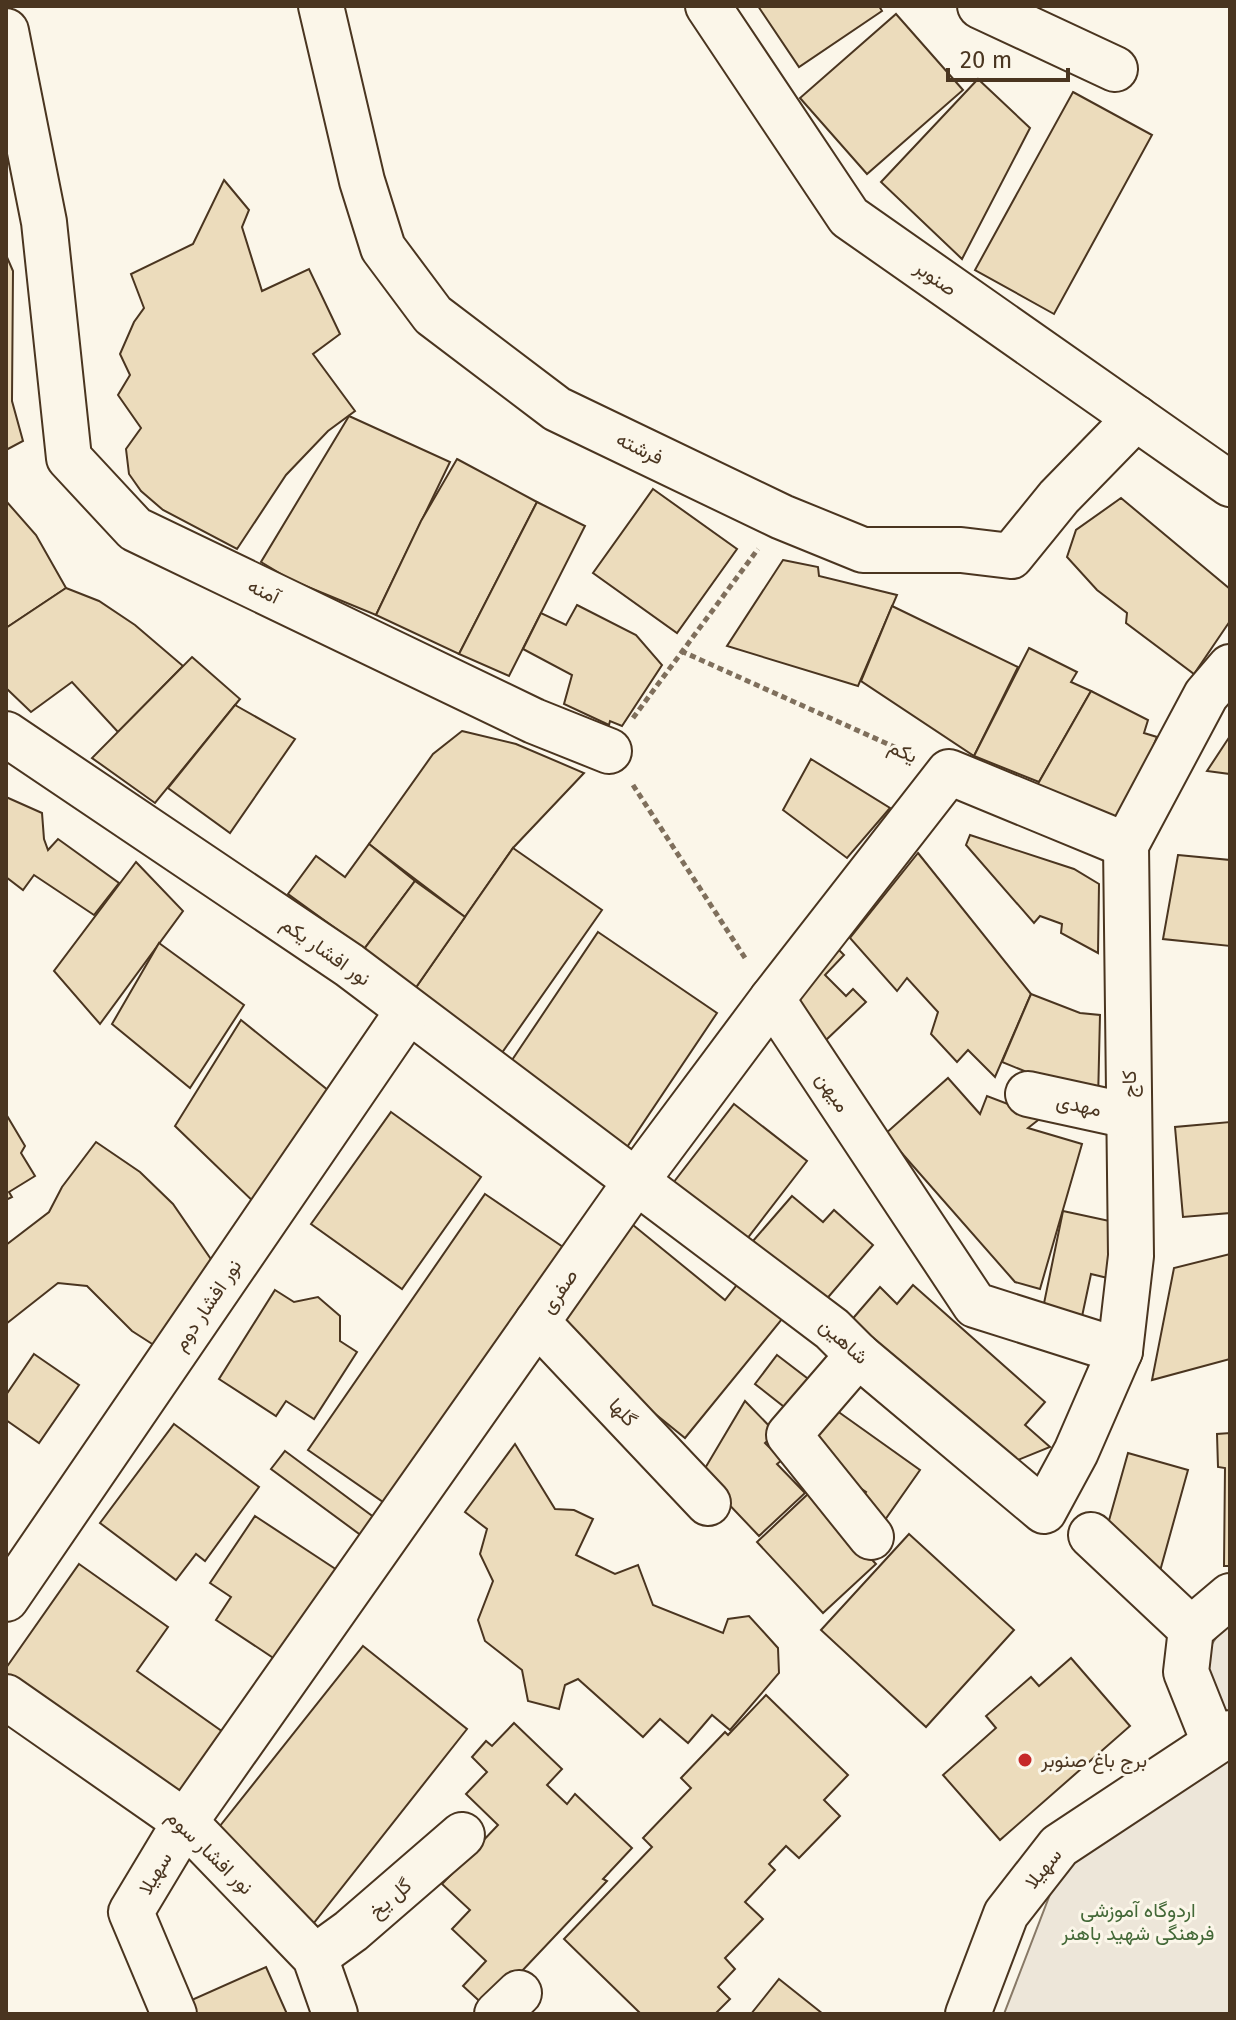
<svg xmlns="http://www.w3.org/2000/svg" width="1236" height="2020" viewBox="0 0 1236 2020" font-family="'Fira Sans',Vazirmatn,sans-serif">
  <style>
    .green { fill: #ede6d9; stroke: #887966; stroke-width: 2 }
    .building { fill: #ecdcbc; stroke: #4a3520; stroke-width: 2 }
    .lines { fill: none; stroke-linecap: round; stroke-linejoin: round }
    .minor-casing { stroke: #4a3520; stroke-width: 48 }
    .path { stroke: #7f6f5c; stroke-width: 5; stroke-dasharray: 6 4; stroke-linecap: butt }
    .minor { stroke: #fbf6e9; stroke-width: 44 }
    .poi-dot { fill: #c62828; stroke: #fbf6e9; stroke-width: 3 }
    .labels { text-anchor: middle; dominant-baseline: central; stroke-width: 6; stroke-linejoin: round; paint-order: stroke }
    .street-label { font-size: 20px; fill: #4a3520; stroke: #fbf6e9 }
    .poi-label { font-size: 20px; fill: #4a3520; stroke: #fbf6e9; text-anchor: start }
    .park-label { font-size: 20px; fill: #436837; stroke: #fbf6e9 }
  </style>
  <rect width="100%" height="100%" fill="#fbf6e9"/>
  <!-- green -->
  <g class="green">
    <path d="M1230 1616V1710L1217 1715 1203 1658Z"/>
    <path d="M1230 1759V2014H1004L1064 1858Z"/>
  </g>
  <!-- building -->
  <g class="building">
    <path d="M758 6H879L882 11 799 67Z"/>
    <path d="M896 14 963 90 867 174 800 98Z"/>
    <path d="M978 79 1030 128 962 259 881 182Z"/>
    <path d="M1073 92 1152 135 1054 314 975 270Z"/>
    <path d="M224 180 249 210 242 227 262 291 309 269 340 334 313 354 355 411 328 431 286 475 237 549 163 510 141 491 129 474 126 449 141 428 118 395 130 375 120 354 134 322 144 308 131 274 193 244Z"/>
    <path d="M6 255 13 271 12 401 23 441 6 450Z"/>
    <path d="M349 416 450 462 376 615 291 580 261 562Z"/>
    <path d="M457 459 537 502 459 654 376 615 421 521Z"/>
    <path d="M653 489 737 549 677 633 593 573Z"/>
    <path d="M1121 498 1230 589V621L1194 674 1126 623 1127 613 1097 590 1067 557 1076 530Z"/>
    <path d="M6 501 36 535 66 588 6 628Z"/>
    <path d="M537 502 585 526 509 676 459 654Z"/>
    <path d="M783 560 818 567 819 576 897 595 858 686 727 646Z"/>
    <path d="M66 588 99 601 135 625 183 666 118 732 72 682 31 712 6 688V628Z"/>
    <path d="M577 605 636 635 662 665 622 726 610 721 609 725 564 704 572 675 523 649 541 613 566 625Z"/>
    <path d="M892 606 1018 667 974 756 861 681Z"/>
    <path d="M1029 648 1077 672 1071 682 1091 691 1039 782 974 756Z"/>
    <path d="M192 657 240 699 155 803 92 758Z"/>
    <path d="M1091 691 1148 720 1144 733 1157 737 1123 820 1035 789Z"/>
    <path d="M235 705 295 739 230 833 168 788Z"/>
    <path d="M462 731 516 744 584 773 513 848 465 917 369 844 433 754Z"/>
    <path d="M1230 736V774L1207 771Z"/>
    <path d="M811 759 890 808 847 858 783 810Z"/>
    <path d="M6 797 42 813 44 839 48 850 58 839 119 883 94 915 34 875 23 890 6 877Z"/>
    <path d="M970 835 1074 869 1099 884 1098 953 1061 933 1062 924 1040 916 1034 923 966 845Z"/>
    <path d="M369 844 415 881 364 949 288 894 316 856 345 877Z"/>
    <path d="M513 848 602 910 499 1057 410 996Z"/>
    <path d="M918 853 1031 994 995 1077 968 1050 957 1062 931 1034 938 1012 907 978 897 991 850 938Z"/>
    <path d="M1178 855 1230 860V946L1163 939Z"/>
    <path d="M136 862 183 911 100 1024 54 971Z"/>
    <path d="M415 881 465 917 410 996 359 956Z"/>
    <path d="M598 932 717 1013 625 1150 506 1069Z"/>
    <path d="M159 943 244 1005 190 1088 112 1024Z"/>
    <path d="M836 947 844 955 825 975 846 996 853 989 866 1002 826 1040 785 997Z"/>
    <path d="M1031 994 1080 1013 1100 1015 1098 1101 1002 1062Z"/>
    <path d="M241 1020 334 1095 261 1209 175 1126Z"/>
    <path d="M948 1078 980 1114 987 1096 1042 1117 1028 1128 1082 1144 1040 1289 1015 1282 885 1134Z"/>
    <path d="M734 1104 807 1161 743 1244 670 1187Z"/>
    <path d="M391 1112 481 1177 402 1289 311 1224Z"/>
    <path d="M6 1114 25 1146 21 1153 35 1176 9 1192 12 1197 6 1200Z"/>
    <path d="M1230 1122V1213L1183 1217 1175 1127Z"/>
    <path d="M96 1142 140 1172 173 1204 217 1268 160 1349 132 1331 87 1286 58 1283 6 1324V1245L49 1212 62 1187Z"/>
    <path d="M485 1194 563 1247 386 1504 308 1450Z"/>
    <path d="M792 1196 823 1222 834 1210 873 1245 824 1302 753 1241Z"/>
    <path d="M1063 1211 1128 1225 1116 1280 1091 1274 1080 1326 1041 1318Z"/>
    <path d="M633 1225 725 1300 747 1272 791 1308 685 1438 549 1328Z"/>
    <path d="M1230 1254V1359L1152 1380 1174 1268Z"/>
    <path d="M913 1285 1045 1402 1025 1425 1050 1447 1008 1464 849 1323 880 1287 897 1304Z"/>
    <path d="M275 1290 294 1302 318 1297 340 1316V1341L357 1352 314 1419 286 1401 276 1416 219 1379Z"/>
    <path d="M34 1354 79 1385 39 1443 6 1420V1395Z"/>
    <path d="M777 1355 820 1388 797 1417 755 1384Z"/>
    <path d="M745 1401 776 1433 765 1443 782 1460 777 1464 805 1493 759 1536 701 1475Z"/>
    <path d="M833 1408 920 1470 880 1527 854 1508 866 1492 804 1449Z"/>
    <path d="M174 1424 259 1487 205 1561 196 1554 176 1580 100 1523Z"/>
    <path d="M1230 1433V1566H1224L1225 1468 1218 1467 1217 1434Z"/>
    <path d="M515 1444 555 1509 574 1510 593 1519 576 1555 615 1574 638 1565 653 1605 723 1633 728 1619 749 1616 778 1648 779 1673 730 1730 712 1715 688 1743 660 1719 643 1737 578 1679 565 1685 559 1709 528 1701 522 1670 485 1641 478 1620 493 1581 480 1554 487 1529 465 1512Z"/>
    <path d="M285 1451 379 1521 366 1539 271 1469Z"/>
    <path d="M1128 1453 1188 1470 1160 1571 1106 1531Z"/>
    <path d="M809 1493 876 1564 823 1613 757 1542Z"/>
    <path d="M255 1516 337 1570 278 1661 216 1620 231 1597 210 1583Z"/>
    <path d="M909 1534 1014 1630 926 1727 821 1630Z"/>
    <path d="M79 1564 168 1627 137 1671 223 1732 178 1796 6 1673V1668Z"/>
    <path d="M363 1646 467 1729 313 1924 208 1841Z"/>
    <path d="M1071 1658 1130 1726 1000 1840 943 1775 996 1728 986 1716 1031 1677 1039 1686Z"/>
    <path d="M766 1695 848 1775 824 1800 840 1816 799 1858 786 1846 769 1864 775 1870 745 1902 763 1919 725 1958 735 1969 718 1987 730 1999 715 2014H641L564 1939 652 1847 643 1838 691 1788 681 1778 725 1732 728 1735Z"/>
    <path d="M514 1723 562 1769 547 1785 567 1804 575 1794 632 1848 603 1879 607 1881 487 2008 463 1986 486 1961 452 1929 470 1910 442 1884 498 1825 466 1794 487 1772 472 1757 486 1741 492 1746Z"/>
    <path d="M266 1967 287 2014H190L185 2003Z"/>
    <path d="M779 1979 823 2014H751Z"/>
  </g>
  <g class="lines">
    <defs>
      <g id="minor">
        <path d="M321 6 362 181 383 248 433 315 557 409 782 517 863 550H961L1011 556 1059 497 1136 418"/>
        <path d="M708 6 849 217 1230 484"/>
        <path d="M980 6 1115 69"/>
        <path d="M6 31 44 222 69 458 135 529 534 721 609 751"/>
        <path d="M6 734 349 965 832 1329 858 1355 1044 1511 1076 1452 1120 1351 1131 1256 1126 845 1206 695 1230 667"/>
        <path d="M772 999 975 1305 1120 1351"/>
        <path d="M1028 1094 1129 1116"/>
        <path d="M537 1322 708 1503"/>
        <path d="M858 1355 789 1435 871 1537"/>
        <path d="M1091 1535 1191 1629"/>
        <path d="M6 1599 408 1011"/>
        <path d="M6 1697 185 1822 315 1957 335 2014"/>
        <path d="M1214 1742 1186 1672 1191 1629 1230 1596"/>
        <path d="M315 1957 351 1931 462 1835"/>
        <path d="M174 2014 131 1912 185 1822 637 1180 772 999 949 772 1126 845"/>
        <path d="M497 2014 519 1993"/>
        <path d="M968 2014 1006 1914 1059 1846 1230 1733"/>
      </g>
    </defs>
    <!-- minor casing -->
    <use href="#minor" class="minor-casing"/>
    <!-- path -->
    <g class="path">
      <path d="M681 651 910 754"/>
      <path d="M633 718 758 549"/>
      <path d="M633 785 747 961"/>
    </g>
    <!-- minor -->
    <use href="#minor" class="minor"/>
  </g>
  <!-- markers -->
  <circle class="poi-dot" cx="1025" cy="1760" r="8"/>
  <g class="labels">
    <!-- street labels -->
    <g class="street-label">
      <text transform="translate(936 278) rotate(35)">صنوبر</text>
      <text transform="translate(640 448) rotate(26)">فرشته</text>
      <text transform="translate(264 591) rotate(26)">آمنه</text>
      <text transform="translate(903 751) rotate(24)">یکم</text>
      <text transform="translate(326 951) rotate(35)">نور افشار یکم</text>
      <text transform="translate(1129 1084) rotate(-91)">کاج</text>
      <text transform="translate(833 1092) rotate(56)">میهن</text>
      <text transform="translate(1079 1105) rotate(12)">مهدی</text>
      <text transform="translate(559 1291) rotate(-55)">صفری</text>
      <text transform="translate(207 1305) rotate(-56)">نور افشار دوم</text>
      <text transform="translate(844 1341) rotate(42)">شاهین</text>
      <text transform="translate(623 1412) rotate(46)">گلها</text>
      <text transform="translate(210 1852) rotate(44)">نور افشار سوم</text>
      <text transform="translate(1043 1868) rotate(-51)">سهیلا</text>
      <text transform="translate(155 1873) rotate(-59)">سهیلا</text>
      <text transform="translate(390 1898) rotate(-41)">گل یخ</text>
    </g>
    <!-- poi labels -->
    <g class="poi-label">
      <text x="1041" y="1760">برج باغ صنوبر</text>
    </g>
    <!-- park labels -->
    <g class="park-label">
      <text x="1138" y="1910">اردوگاه آموزشی<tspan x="1138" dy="23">فرهنگی شهید باهنر</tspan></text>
    </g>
  </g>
  <!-- border -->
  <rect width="1236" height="2020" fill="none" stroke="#4a3520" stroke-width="16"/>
  <!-- scale -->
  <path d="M948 68v12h120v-12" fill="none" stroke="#4a3520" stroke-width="4"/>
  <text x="960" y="68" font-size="24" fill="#4a3520" stroke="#fbf6e9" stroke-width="6" paint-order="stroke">20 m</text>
</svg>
